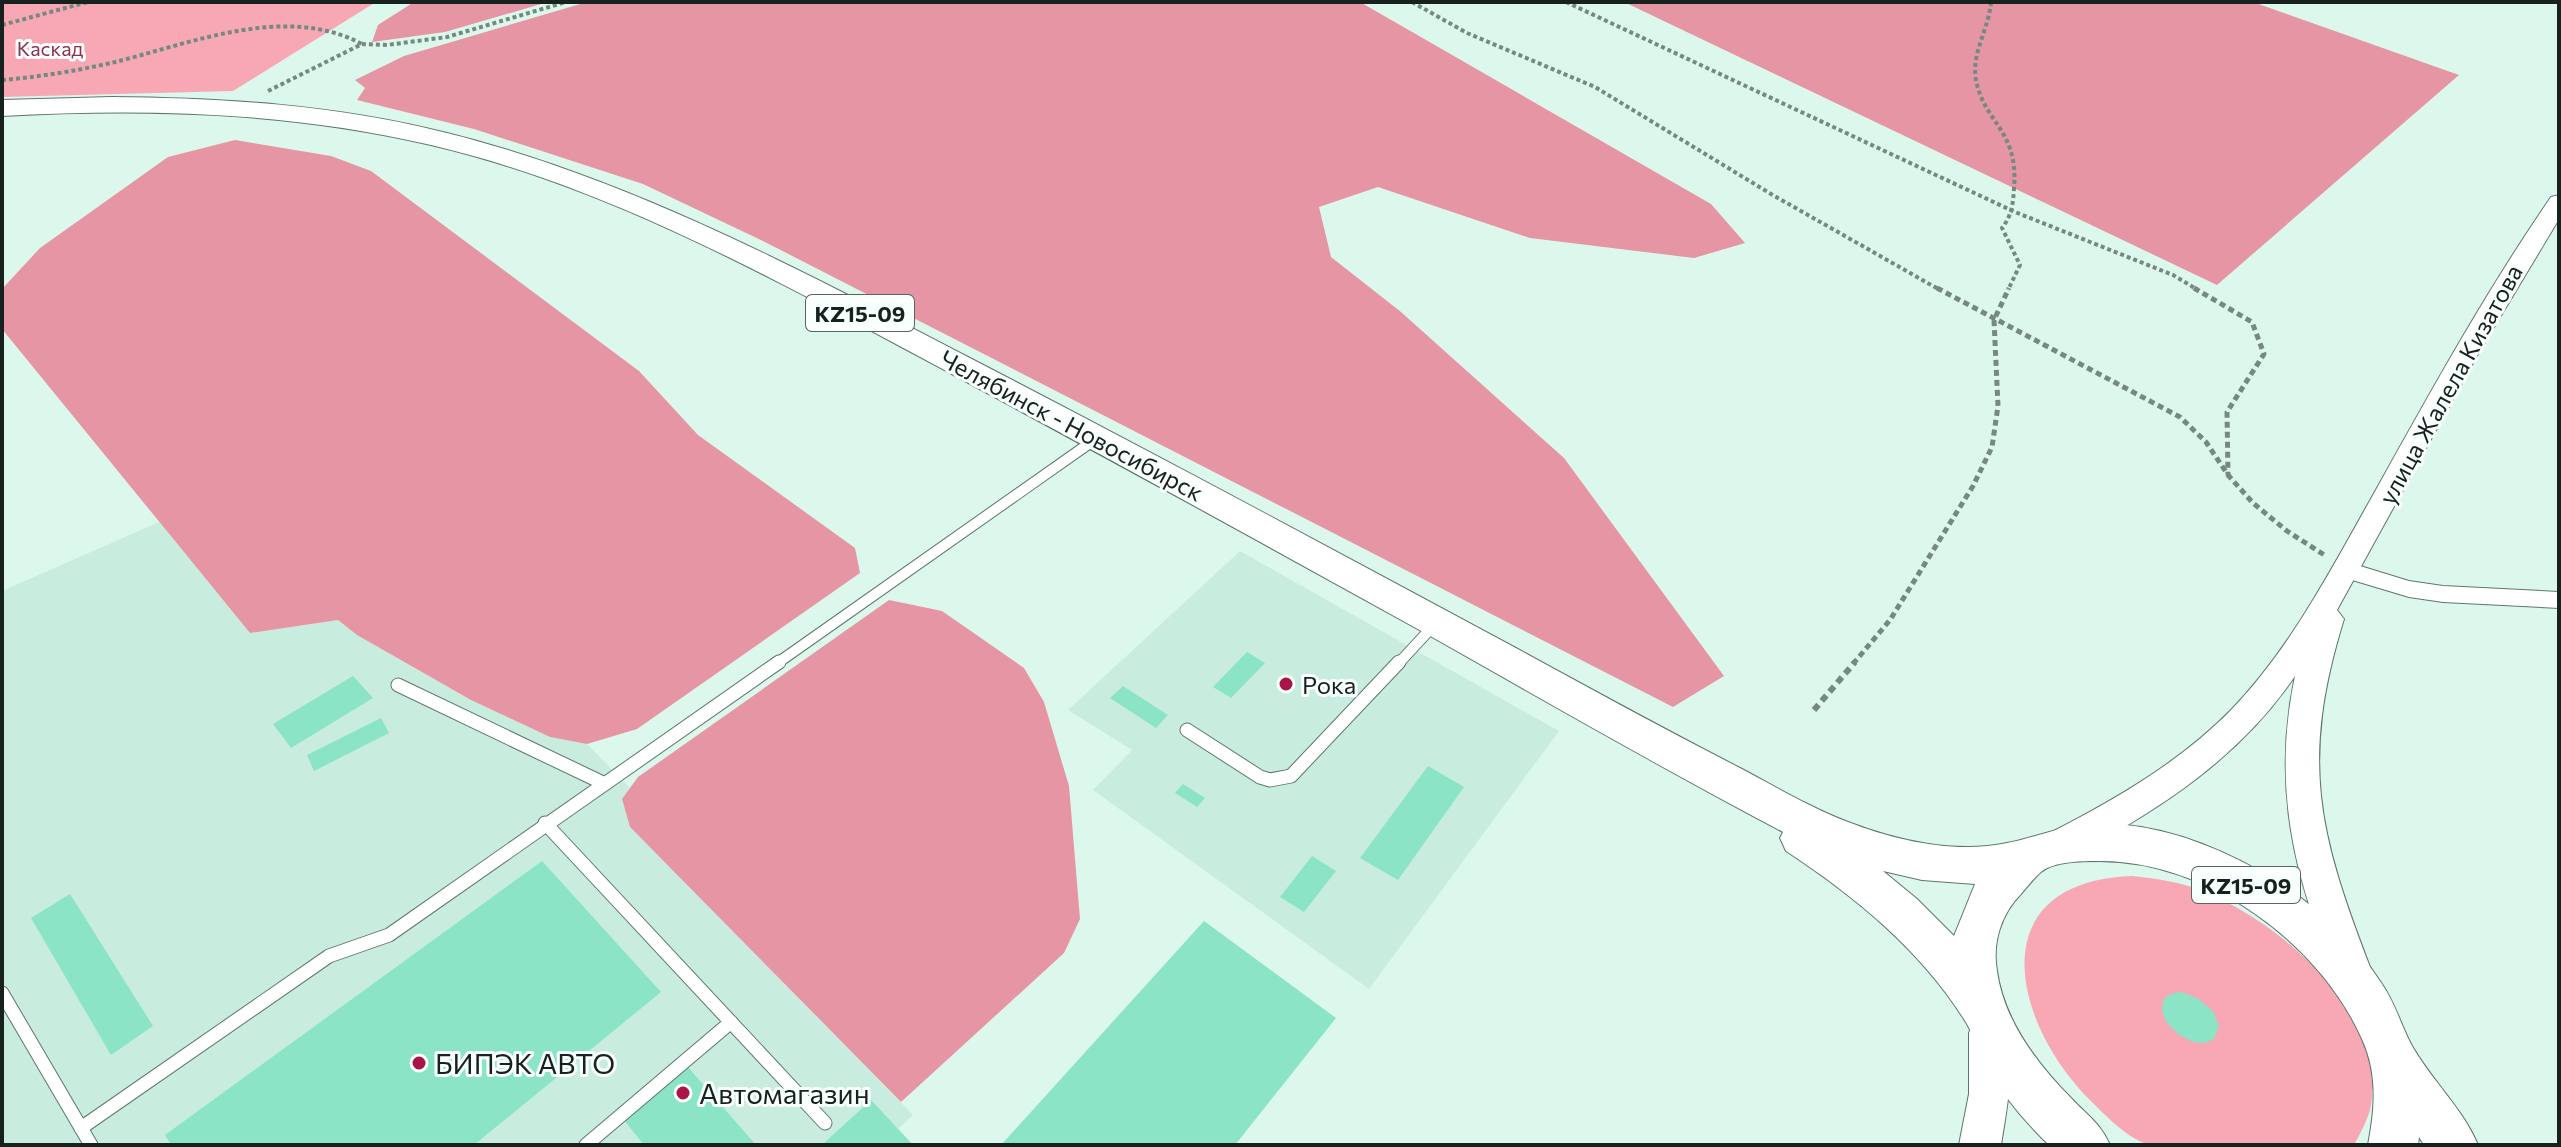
<svg xmlns="http://www.w3.org/2000/svg" width="2561" height="1147" viewBox="0 0 2561 1147" font-family="Commissioner,sans-serif">
  <style>
    .built { fill: #c8edde }
    .green { fill: #f8a8b5 }
    .forest { fill: #e595a3 }
    .building { fill: #8be4c5 }
    .lines { fill: none; stroke-linecap: round; stroke-linejoin: round }
    .service-far1-casing { stroke: #5d766c; stroke-width: 12 }
    .service-casing { stroke: #5d766c; stroke-width: 15 }
    .minor-casing { stroke: #5d766c; stroke-width: 2 }
    .secondary-casing { stroke: #5d766c; stroke-width: 2 }
    .trunk-casing { stroke: #5d766c; stroke-width: 2 }
    .path-far2 { stroke: #768981; stroke-width: 4; stroke-dasharray: 4 3; stroke-linecap: butt }
    .path-far1 { stroke: #768981; stroke-width: 5; stroke-dasharray: 6 4; stroke-linecap: butt }
    .path { stroke: #768981; stroke-width: 6; stroke-dasharray: 7 5; stroke-linecap: butt }
    .service-far1 { stroke: #fff; stroke-width: 10 }
    .service { stroke: #fff; stroke-width: 13 }
    .minor { fill: #fff; fill-rule: evenodd }
    .secondary { fill: #fff; fill-rule: evenodd }
    .trunk { fill: #fff; fill-rule: evenodd }
    .poi-dot { fill: #a91548; stroke: #f9fffd; stroke-width: 3 }
    .labels { text-anchor: middle; dominant-baseline: central; stroke-width: 6; stroke-linejoin: round; paint-order: stroke }
    .far-park-label { font-size: 20px; fill: #903249; stroke: #f9fffd }
    .shield { fill: #f9fffd; stroke: #5b6460; stroke-width: 2 }
    .shield-label { font-size: 22px; font-weight: bold; fill: #17211d }
    .street-label { font-size: 24px; fill: #17211d; stroke: #f9fffd }
    .poi-label { font-size: 24px; fill: #17211d; stroke: #f9fffd; text-anchor: start }
    .near-poi-label { font-size: 28px; fill: #17211d; stroke: #f9fffd; text-anchor: start }
  </style>
  <rect width="100%" height="100%" fill="#dcf8ec"/>
  <!-- built -->
  <g class="built">
    <path d="M159 522 250 633 338 620 357 635 471 700 550 737 587 744 630 788 622 800 630 827 913 1115 898 1129 913 1145H2V591Z"/>
    <path d="M1240 551 1559 731 1369 989 1093 790 1132 750 1068 710Z"/>
  </g>
  <!-- green -->
  <g class="green">
    <path d="M2 2H376L233 91 2 97Z"/>
    <path d="M2132 876C2152 878 2173 881 2192 887 2273 915 2386 1009 2371 1105 2368 1120 2361 1132 2354 1145 2303 1145 2253 1145 2202 1145 2186 1145 2162 1147 2147 1144 2128 1138 2108 1118 2094 1104 2013 1027 1977 882 2132 876Z"/>
  </g>
  <!-- forest -->
  <g class="forest">
    <path d="M414 2H548L445 32 372 42 378 25Z"/>
    <path d="M587 2H1360L1711 204 1745 243 1694 258 1530 238 1378 187 1319 207 1331 257 1401 312 1564 458 1724 676 1673 707 763 241 643 184 474 129 357 100 365 88 355 80 404 56Z"/>
    <path d="M1624 2H2253L2459 75 2217 285Z"/>
    <path d="M235 140 331 156 371 171 639 371 698 435 855 548 860 573 637 729 587 744 550 737 471 700 357 635 338 620 250 633 2 329V289L40 248 168 157Z"/>
    <path d="M889 600 942 611 1024 668 1044 702 1069 786 1080 919 1064 953 901 1102 630 827 622 799 638 777Z"/>
  </g>
  <!-- building -->
  <g class="building">
    <path d="M1247 652 1265 663 1231 698 1213 687Z"/>
    <path d="M353 676 373 698 291 748 273 724Z"/>
    <path d="M1123 686 1168 715 1156 728 1110 698Z"/>
    <path d="M381 718 389 733 314 771 307 755Z"/>
    <path d="M1428 766 1464 787 1398 880 1360 858Z"/>
    <path d="M1183 784 1205 798 1197 807 1175 793Z"/>
    <path d="M1312 856 1336 871 1304 912 1280 897Z"/>
    <path d="M542 861 661 992 474 1145H171L165 1135Z"/>
    <path d="M70 894 153 1026 111 1055 31 918Z"/>
    <path d="M1204 921 1336 1018 1235 1145H1001Z"/>
    <path d="M2181 992 2197 998 2213 1011 2219 1026 2214 1039 2205 1043 2193 1042 2178 1034 2166 1022 2162 1010 2163 1000 2170 994Z"/>
    <path d="M687 1066 756 1145H644L624 1120Z"/>
    <path d="M871 1100 913 1145H822Z"/>
  </g>
  <g class="lines">
    <defs>
      <g id="service-far1">
        <path d="M776 664 1097 438"/>
        <path d="M1398 664 1436 623"/>
      </g>
      <g id="service">
        <path d="M398 685 603 783"/>
        <path d="M1187 730 1260 777 1270 780 1291 776 1399 662"/>
        <path d="M545 823 825 1123"/>
        <path d="M2 993 91 1145"/>
        <path d="M81 1128 329 956 389 935 779 662"/>
        <path d="M586 1145 731 1022"/>
      </g>
      <path id="minor" d="M2347 562 2409 581 2443 586 2559 592V608L2443 602 2409 597 2339 576 2336 570 2339 564Z"/>
      <g id="secondary">
        <path d="M2559 195V219L2478 354 2337 610 2344 619C2300 761 2318 832 2370 967L2364 979 2351 985 2338 979C2293 879 2272 784 2295 676 2240 757 2161 809 2076 854L2064 858 2052 854 2046 843 2052 832C2116 799 2180 762 2231 710 2292 647 2334 564 2377 488 2432 389 2487 290 2551 197Z"/>
        <path d="M1988 1014 2002 1020C2018 1057 2007 1106 2001 1145H1959L1969 1094V1033L1974 1020Z"/>
      </g>
      <path id="trunk" d="M112 97C225 98 337 105 447 133 631 179 798 269 966 356 1150 451 1332 549 1514 647 1589 688 1664 729 1740 768 1776 787 1811 808 1848 822 1897 841 1956 854 2007 843 2034 838 2058 827 2086 825 2148 819 2212 844 2265 874 2311 901 2353 939 2382 984 2395 1003 2401 1025 2411 1044 2430 1079 2462 1107 2478 1145H2424L2419 1137 2418 1145H2368C2375 1109 2378 1074 2362 1039 2319 942 2207 861 2100 861 2084 861 2054 861 2041 872 2034 878 2027 887 2021 894 2001 914 1992 943 1997 971 2004 1021 2037 1064 2072 1099 2087 1115 2101 1124 2110 1145H2049C2024 1121 2001 1093 1984 1063 1978 1051 1974 1036 1967 1024 1923 952 1856 897 1786 851L1780 838 1783 832C1661 768 1542 699 1423 632 1266 545 1108 458 950 373 784 285 615 188 431 145 290 112 146 108 2 116V100ZM1883 871 1922 880 1975 884 1954 936 1917 899Z"/>
    </defs>
    <!-- service-far1 casing -->
    <use href="#service-far1" class="service-far1-casing"/>
    <!-- service casing -->
    <use href="#service" class="service-casing"/>
    <!-- minor casing -->
    <use href="#minor" class="minor-casing"/>
    <!-- secondary casing -->
    <use href="#secondary" class="secondary-casing"/>
    <!-- trunk casing -->
    <use href="#trunk" class="trunk-casing"/>
    <!-- path-far2 -->
    <g class="path-far2">
      <path d="M1412 2 1467 33 1595 87 1771 194 1940 290"/>
      <path d="M1566 2 2015 212 2173 275 2198 290"/>
      <path d="M1991 2C1989 29 1971 53 1976 80 1984 123 2019 130 2014 188 2013 204 2012 215 2002 228L2020 265 2008 290"/>
      <path d="M2 25 88 2"/>
      <path d="M2 80C39 77 75 71 111 63 190 44 285 3 362 44"/>
      <path d="M268 91 362 44 387 45 447 37 566 2"/>
    </g>
    <!-- path-far1 -->
    <g class="path-far1">
      <path d="M1937 288 2180 417 2206 442 2228 475 2253 503 2287 531 2326 556"/>
      <path d="M2194 288 2252 322 2264 354 2227 412 2228 475"/>
      <path d="M1853 664 1890 620 1973 486 1992 447 1998 406 1994 320 2009 288"/>
    </g>
    <!-- path -->
    <path class="path" d="M1814 710 1855 662"/>
    <!-- service-far1 -->
    <use href="#service-far1" class="service-far1"/>
    <!-- service -->
    <use href="#service" class="service"/>
    <!-- minor -->
    <use href="#minor" class="minor"/>
    <!-- secondary -->
    <use href="#secondary" class="secondary"/>
    <!-- trunk -->
    <use href="#trunk" class="trunk"/>
  </g>
  <!-- markers -->
  <g class="poi-dot">
    <circle cx="1286" cy="684" r="8"/>
    <circle cx="419" cy="1063" r="8"/>
    <circle cx="683" cy="1093" r="8"/>
  </g>
  <g class="labels">
    <!-- far-park labels -->
    <g class="far-park-label">
      <text x="50" y="48">Каскад</text>
    </g>
    <!-- shield labels -->
    <g class="shield">
      <rect x="806" y="295" width="108" height="36" rx="6"/>
      <rect x="2192" y="867" width="108" height="36" rx="6"/>
    </g>
    <g class="shield-label">
      <text x="860" y="313">KZ15-09</text>
      <text x="2246" y="885">KZ15-09</text>
    </g>
    <!-- street labels -->
    <g class="street-label">
      <text transform="translate(2450 384) rotate(-61)">улица Жалела Кизатова</text>
      <text transform="translate(1072 425) rotate(28)">Челябинск - Новосибирск</text>
    </g>
    <!-- poi labels -->
    <g class="poi-label">
      <text x="1302" y="684">Рока</text>
    </g>
    <!-- near-poi labels -->
    <g class="near-poi-label">
      <text x="435" y="1063">БИПЭК АВТО</text>
      <text x="699" y="1093">Автомагазин</text>
    </g>
  </g>
  <!-- border -->
  <rect width="2561" height="1147" fill="none" stroke="#17211d" stroke-width="8"/>
</svg>
